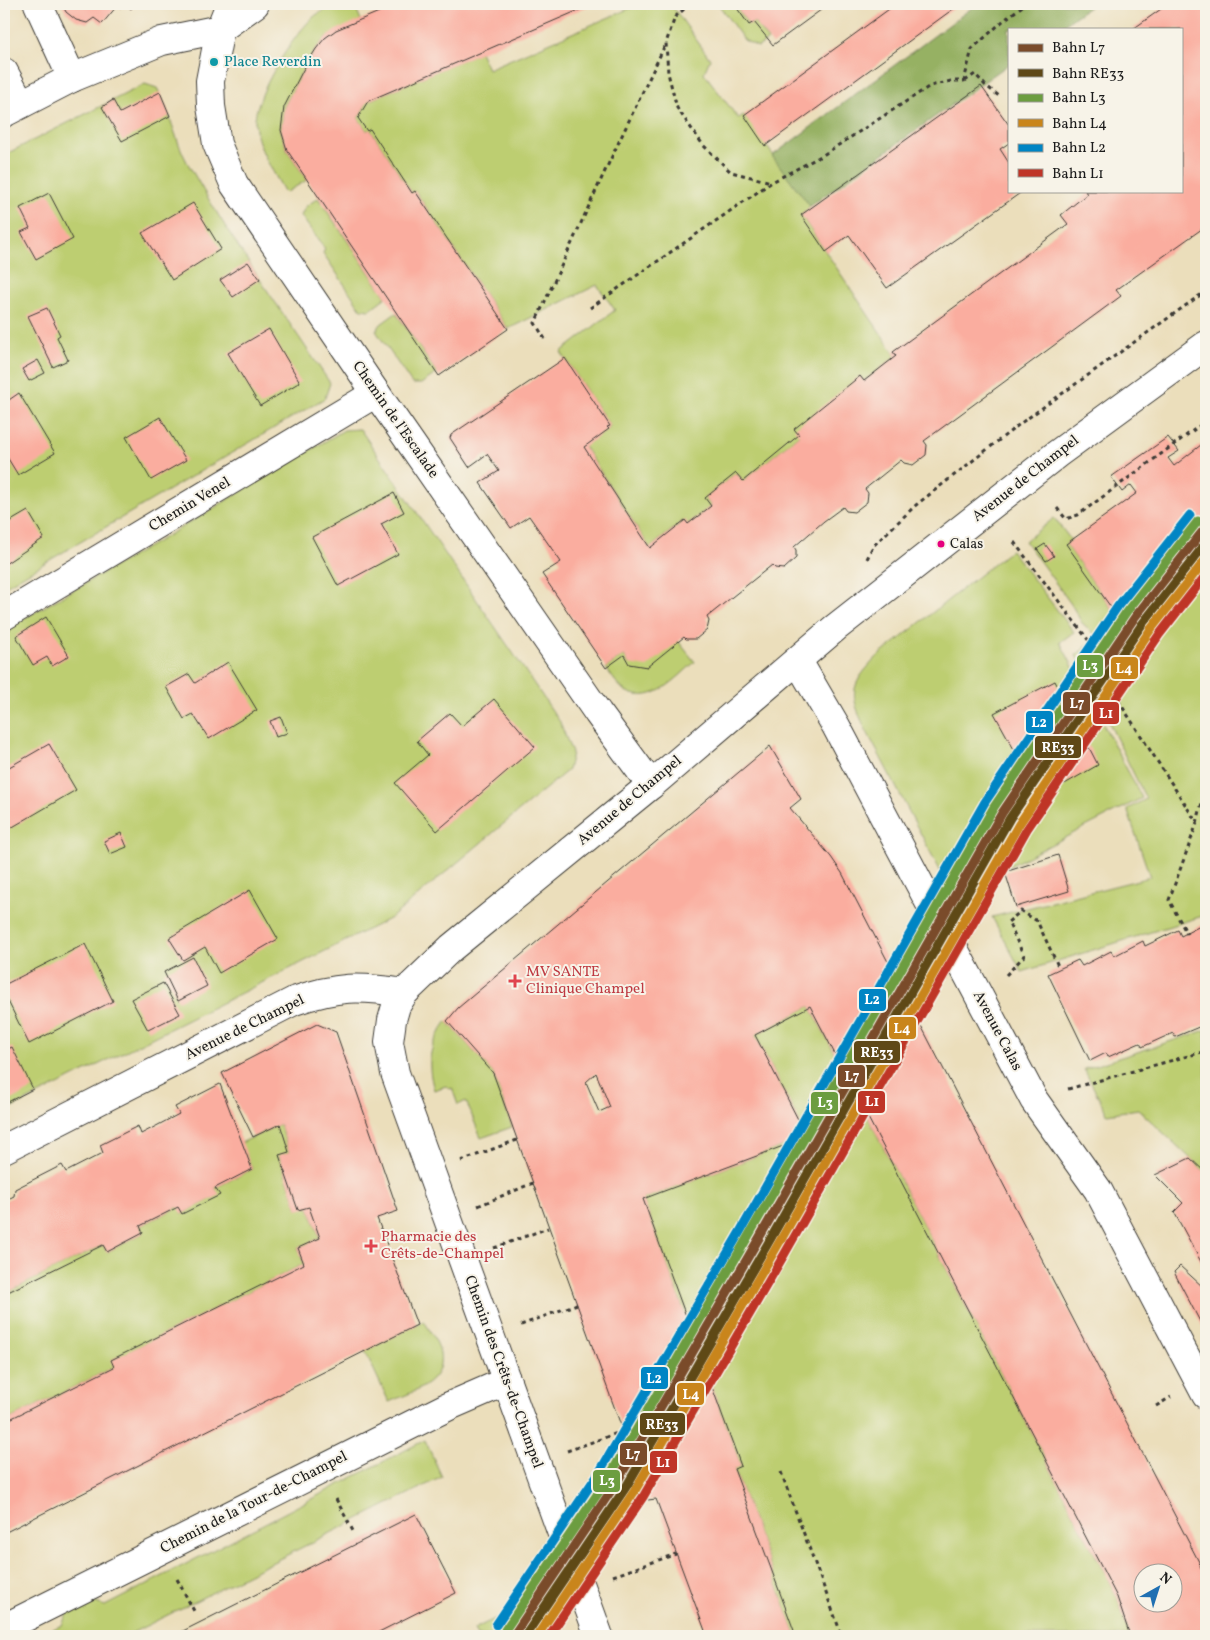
<svg xmlns="http://www.w3.org/2000/svg" width="1210" height="1640" viewBox="0 0 1210 1640" font-family="Vollkorn,serif">
  <style>
    .green { fill: #bdce71; stroke: #6c7546 }
    .forest { fill: #96b163; stroke: #596640 }
    .building { fill: #faad9f; fill-rule: evenodd }
    .lines { fill: none; stroke-linecap: round; stroke-linejoin: round }
    .minor-casing { stroke: #3b3934; stroke-width: 30 }
    .path { stroke: #3b3934; stroke-width: 3; stroke-dasharray: 4 4; stroke-linecap: butt }
    .minor { stroke: #fff; stroke-width: 28 }
    .rail-1-casing { stroke: #f7f3e8; stroke-width: 12 }
    .rail-2-casing { stroke: #f7f3e8; stroke-width: 12 }
    .rail-3-casing { stroke: #f7f3e8; stroke-width: 12 }
    .rail-4-casing { stroke: #f7f3e8; stroke-width: 12 }
    .rail-5-casing { stroke: #f7f3e8; stroke-width: 12 }
    .rail-6-casing { stroke: #f7f3e8; stroke-width: 12 }
    .rail-1 { stroke: #7a4b2a; stroke-width: 9 }
    .rail-2 { stroke: #5f4817; stroke-width: 9 }
    .rail-3 { stroke: #6c9d40; stroke-width: 9 }
    .rail-4 { stroke: #c9851b; stroke-width: 9 }
    .rail-5 { stroke: #0085c4; stroke-width: 9 }
    .rail-6 { stroke: #bf3527; stroke-width: 9 }
    .culture-dot { fill: #0f9aa8; stroke: #f7f3e8; stroke-width: 2 }
    .bus-dot { fill: #e5007d; stroke: #f7f3e8; stroke-width: 2 }
    .health-dot { fill: #e0444e; stroke: #f7f3e8; stroke-width: 2 }
    .labels { text-anchor: middle; dominant-baseline: central; stroke-width: 4; stroke-linejoin: round; paint-order: stroke }
    .bus-label { font-size: 14px; fill: #1c1c1c; stroke: #f7f3e8; text-anchor: start }
    .culture-label { font-size: 15px; fill: #0d838f; stroke: #f7f3e8; text-anchor: start }
    .street-label { font-size: 15px; fill: #1c1c1c; stroke: #f7f3e8 }
    .health-label { font-size: 15px; fill: #be3a42; stroke: #f7f3e8; text-anchor: start }
    .line-badge { stroke: #f7f3e8; stroke-width: 2 }
    .badge-label { font-size: 14px; text-anchor: middle; font-weight: bold; fill: #fff }
  </style>
  <rect width="100%" height="100%" fill="#f7f3e8"/>
  <filter id="ink" filterUnits="userSpaceOnUse"><feTurbulence type="fractalNoise" baseFrequency=".02" numOctaves="2"/><feDisplacementMap in="SourceGraphic" scale="10" xChannelSelector="R" yChannelSelector="G"/><feConvolveMatrix kernelMatrix="1 2 1 2 8 2 1 2 1" color-interpolation-filters="sRGB"/></filter>
  <filter id="wash" filterUnits="userSpaceOnUse"><feTurbulence type="fractalNoise" baseFrequency=".0096" numOctaves="4" result="noise"/><feDisplacementMap in="SourceGraphic" scale="20" xChannelSelector="R" yChannelSelector="G"/><feGaussianBlur stdDeviation="1.12" result="paint"/><feColorMatrix in="noise" values="0 0 0 0 0 0 0 0 0 0 0 0 0 0 0 0 0 1.4 0 .05"/><feComposite in="paint" operator="in"/></filter>
  <g filter="url(#wash)">
    <rect width="100%" height="100%" fill="#ebdebb"/>
    <!-- green -->
    <g class="green">
      <path d="M336 4H354L361 20 325 38 316 49 303 70 284 107 281 130 287 150 307 180 285 193C273 170 257 149 255 123 253 98 295 31 316 15 322 11 329 8 336 4Z"/>
      <path d="M640 4H665L673 7 710 59 704 73 738 118 744 115 810 206 801 215 896 356 864 381 860 377 799 435 743 481 736 473 705 498 711 506 688 524 684 520 650 548 584 446 609 429 607 427 610 426 561 352 615 310 597 285 508 329 415 191 412 193 370 129 367 131 358 118 368 101 480 52 488 69Z"/>
      <path d="M718 4H734L749 25 754 22 768 40 758 47 744 40Z"/>
      <path d="M145 84 157 88C170 111 175 140 187 162 230 239 281 310 330 383L325 398 4 587V155Z"/>
      <path d="M318 198 386 297 369 310 361 309 323 253 325 249 301 216 305 207Z"/>
      <path d="M396 313 437 373 421 384H412L376 331 381 324Z"/>
      <path d="M360 429 560 722 572 753 568 770 391 918 4 1112V630L162 539 344 430Z"/>
      <path d="M1054 518 1071 540 1066 544 1120 620 1206 557V915L1022 972 992 917 1150 877 1127 809 1146 799 1076 655 1098 637 1082 623 1071 604 1025 541Z"/>
      <path d="M1011 550 1074 632 1060 642 1142 798 953 895 865 728C848 692 851 684 878 656Z"/>
      <path d="M678 641 695 662C676 678 654 705 627 692 619 688 611 675 606 668L624 655 629 664Z"/>
      <path d="M810 1006 1117 1597 1130 1636H796L734 1469 741 1466 643 1199 807 1137 755 1035Z"/>
      <path d="M447 1021 493 1073 512 1127 481 1138 466 1101 458 1105 452 1088 450 1089 446 1086 434 1090C426 1061 429 1046 447 1021Z"/>
      <path d="M1206 1030V1171L1205 1172 1138 1109 1107 1114 1084 1069Z"/>
      <path d="M280 1124 289 1152 279 1156 298 1209 309 1207 320 1238 298 1248 304 1264 112 1360 114 1367 4 1422V1294L103 1245 107 1252 143 1233 140 1226 178 1207 182 1214 219 1195 215 1188 252 1169 241 1143Z"/>
      <path d="M424 1321C429 1329 439 1344 440 1353 445 1385 411 1392 389 1402L365 1351Z"/>
      <path d="M425 1440 442 1477 126 1636H38L62 1625 71 1605 85 1599 105 1606Z"/>
      <path d="M533 1600 546 1636H477L474 1629Z"/>
    </g>
    <!-- forest -->
    <path class="forest" d="M977 4H1093L1058 29H1009V64L810 206 772 156Z"/>
    <g id="blocks">
      <!-- building -->
      <g class="building">
        <path d="M62 4H135L131 9 125 4 121 8 117 6 102 24 94 18 87 23 76 20 66 12Z"/>
        <path d="M398 4H593L368 101 358 118 367 131 370 129 412 193 415 191 508 329 439 376 287 150 281 130 284 107 303 70 316 49 325 38 336 30Z"/>
        <path d="M734 4H829L773 45 754 22 749 25Z"/>
        <path d="M896 4H960L765 146 744 115Z"/>
        <path d="M1168 4H1206V226L1116 290 1121 296 924 441 927 445 926 455 913 465 904 463 901 460 865 489 868 493 867 502 854 512 846 511 843 507 824 521 794 547 796 550V558L784 569 775 568 772 565 707 617 709 621 707 630 696 639H686L684 637 647 667 629 664 624 655 606 668 542 574 561 562 529 516 511 528 480 483 499 471 487 454 469 467 450 438 451 435 565 358 610 426 607 427 609 429 584 447 650 548 685 520 688 524 711 506 705 498 736 473 743 481 799 435 794 429 860 376 864 381 896 356 893 352 1068 224 1061 215 1087 194 1085 191H1181V29H1133Z"/>
        <path d="M981 86 1009 125V143L1000 149 1009 163V191H1023L887 288 849 235 826 252 801 215Z"/>
        <path d="M160 92 170 116 122 141 102 107 113 100 120 113Z"/>
        <path d="M49 193 73 239 36 259 21 232 30 228 20 208Z"/>
        <path d="M193 203 221 249 172 280 142 233Z"/>
        <path d="M248 262 260 279 233 297 220 280Z"/>
        <path d="M47 308 60 335 57 337 68 360 53 367 28 316Z"/>
        <path d="M269 329 300 382 260 406 228 353Z"/>
        <path d="M38 360 45 373 29 381 22 369Z"/>
        <path d="M19 393 55 453 18 475 4 452V398L6 402Z"/>
        <path d="M160 417 186 460 151 480 126 437Z"/>
        <path d="M1168 437 1179 451 1168 458 1174 466 1206 441V557L1120 620 1066 544 1137 493 1131 485 1122 492 1111 477Z"/>
        <path d="M394 493 404 512 381 524 398 554 338 586 312 537Z"/>
        <path d="M28 511 44 538 5 564 4 561V525Z"/>
        <path d="M1045 544 1054 556 1046 561 1037 549Z"/>
        <path d="M46 617 69 656 52 666 47 657 33 665 16 636Z"/>
        <path d="M228 662 257 710 209 739 193 714 184 719 166 687 189 674 195 683Z"/>
        <path d="M1055 681 1098 765 1040 798 1032 795 1024 782 1027 773 994 713Z"/>
        <path d="M494 699 535 747 437 831 395 783 428 755 417 741 450 713 462 726Z"/>
        <path d="M281 717 287 733 276 737 270 721Z"/>
        <path d="M49 744 76 790 4 832V770Z"/>
        <path d="M770 746 801 799 790 808 831 857 842 873 1199 1562 1206 1584V1636H1130L1117 1597 810 1006 755 1035 807 1137 643 1199 741 1466 734 1469 796 1636H707L656 1499 648 1500 493 1073 447 1021 458 1008ZM596 1073 610 1107 599 1112 586 1082ZM1142 1572H1172V1602H1142Z"/>
        <path d="M121 833 127 847 110 854 104 841Z"/>
        <path d="M1058 855 1069 891 1016 907 1005 872Z"/>
        <path d="M250 890 278 939 219 973 205 947 183 960 169 938Z"/>
        <path d="M1206 923V1024L1175 1037 1173 1033 1142 1047 1140 1043 1108 1057 1106 1053 1090 1061 1048 974 1078 960 1082 966 1111 951 1114 956 1143 941 1145 946 1178 930 1181 936Z"/>
        <path d="M85 944 113 1001 29 1044 4 993V985Z"/>
        <path d="M193 957 207 986 178 1001 164 972Z"/>
        <path d="M163 983 180 1014 148 1030 131 999Z"/>
        <path d="M317 1024 336 1032 398 1211 377 1218 417 1325 4 1533V1422L114 1367 111 1360 304 1264 298 1248 320 1238 309 1207 298 1210 279 1155 289 1152 280 1124 253 1137 222 1073Z"/>
        <path d="M12 1047 33 1089 4 1104V1064L8 1062 4 1051Z"/>
        <path d="M220 1084 252 1169 215 1188 220 1195 182 1214 178 1207 140 1226 143 1233 107 1252 103 1245 4 1294V1201L14 1196 15 1189 62 1165 66 1172 103 1153 100 1145 138 1126 141 1134 179 1114 175 1107Z"/>
        <path d="M1190 1158 1205 1172 1206 1171V1271L1174 1212 1183 1203 1155 1175Z"/>
        <path d="M1180 1266 1203 1287 1206 1284V1333L1174 1272Z"/>
        <path d="M416 1514 456 1593 371 1636H173Z"/>
      </g>
    </g>
  </g>
  <g filter="url(#ink)">
    <use href="#blocks" fill-opacity="0" stroke="#3b3934" stroke-width="1"/>
    <g class="lines">
      <defs>
        <g id="minor">
          <path d="M38 4 72 78"/>
          <path d="M230 4 220 29 210 81 211 106 217 144 234 184 376 393 598 713 651 785"/>
          <path d="M4 72 21 104"/>
          <path d="M4 113 72 78 162 41 220 29 255 4"/>
          <path d="M4 616 376 393"/>
          <path d="M798 661 836 726 1034 1100 1098 1190 1206 1395"/>
          <path d="M4 1149 294 1001C337 986 359 986 404 993"/>
          <path d="M4 1628 447 1407 507 1381"/>
          <path d="M599 1636 395 1073 389 1042 392 1020 396 1006 404 993 451 948 651 785 835 628 1057 454 1206 345"/>
        </g>
      </defs>
      <!-- minor casing -->
      <use href="#minor" class="minor-casing"/>
      <!-- path -->
      <g class="path">
        <path d="M690 4 675 17 666 43 668 73 677 108 703 145 731 172 771 182"/>
        <path d="M965 81 975 74 985 85 999 96"/>
        <path d="M590 308 772 182 823 155 930 86 951 81H964L972 49 1003 21 1025 4"/>
        <path d="M545 339 535 323 605 171 666 43"/>
        <path d="M1057 508 1066 519 1078 515 1206 421"/>
        <path d="M1014 542 1095 649 1098 669 1197 823 1169 900 1187 934"/>
        <path d="M867 559 873 546 916 505 1021 423 1206 291"/>
        <path d="M1197 823 1206 786"/>
        <path d="M1006 975 1024 956 1008 922 1021 911 1037 921 1059 968"/>
        <path d="M1068 1089 1206 1051"/>
        <path d="M461 1161 517 1140"/>
        <path d="M478 1206 533 1183"/>
        <path d="M494 1248 548 1228"/>
        <path d="M521 1325 577 1304"/>
        <path d="M1156 1406 1171 1397"/>
        <path d="M567 1451 623 1431"/>
        <path d="M781 1472 842 1636"/>
        <path d="M336 1499 353 1531"/>
        <path d="M613 1576 676 1554"/>
        <path d="M177 1579 194 1611"/>
      </g>
      <!-- minor -->
      <use href="#minor" class="minor"/>
      <defs>
        <path id="rail-1" d="M513 1636 617 1482 758 1240 1002 813 1135 617 1206 527"/>
        <path id="rail-2" d="M525 1636 626 1487 767 1245 1010 818 1143 623 1206 543"/>
        <path id="rail-3" d="M505 1630 609 1477 749 1235 994 807 1127 611 1198 521"/>
        <path id="rail-4" d="M537 1636 634 1492 775 1250 1019 824 1151 629 1206 559"/>
        <path id="rail-5" d="M496 1625 600 1471 741 1230 985 802 1118 606 1190 515"/>
        <path id="rail-6" d="M549 1636 643 1497 784 1255 1027 829 1159 635 1206 575"/>
      </defs>
      <!-- rail-1 casing -->
      <use href="#rail-1" class="rail-1-casing"/>
      <!-- rail-2 casing -->
      <use href="#rail-2" class="rail-2-casing"/>
      <!-- rail-3 casing -->
      <use href="#rail-3" class="rail-3-casing"/>
      <!-- rail-4 casing -->
      <use href="#rail-4" class="rail-4-casing"/>
      <!-- rail-5 casing -->
      <use href="#rail-5" class="rail-5-casing"/>
      <!-- rail-6 casing -->
      <use href="#rail-6" class="rail-6-casing"/>
      <!-- rail-1 -->
      <use href="#rail-1" class="rail-1"/>
      <!-- rail-2 -->
      <use href="#rail-2" class="rail-2"/>
      <!-- rail-3 -->
      <use href="#rail-3" class="rail-3"/>
      <!-- rail-4 -->
      <use href="#rail-4" class="rail-4"/>
      <!-- rail-5 -->
      <use href="#rail-5" class="rail-5"/>
      <!-- rail-6 -->
      <use href="#rail-6" class="rail-6"/>
    </g>
  </g>
  <!-- markers -->
  <circle class="culture-dot" cx="214" cy="62" r="5"/>
  <circle class="bus-dot" cx="941" cy="544" r="4.5"/>
  <g class="health-dot">
    <path d="M512.5 973.5h5v5h5v5h-5v5h-5v-5h-5v-5h5z"/>
    <path d="M368.5 1238.5h5v5h5v5h-5v5h-5v-5h-5v-5h5z"/>
  </g>
  <g class="labels">
    <!-- bus labels -->
    <g class="bus-label">
      <text x="950" y="544">Calas</text>
    </g>
    <!-- culture labels -->
    <g class="culture-label">
      <text x="224" y="62">Place Reverdin</text>
    </g>
    <!-- street labels -->
    <g class="street-label">
      <text transform="translate(395 420) rotate(55)">Chemin de l'Escalade</text>
      <text transform="translate(1026 479) rotate(-38)">Avenue de Champel</text>
      <text transform="translate(190 505) rotate(-31)">Chemin Venel</text>
      <text transform="translate(630 801) rotate(-40)">Avenue de Champel</text>
      <text transform="translate(245 1028) rotate(-26)">Avenue de Champel</text>
      <text transform="translate(997 1031) rotate(62)">Avenue Calas</text>
      <text transform="translate(503 1372) rotate(70)">Chemin des Crêts-de-Champel</text>
      <text transform="translate(254 1503) rotate(-27)">Chemin de la Tour-de-Champel</text>
    </g>
    <!-- health labels -->
    <g class="health-label">
      <text x="526" y="972">MV SANTE<tspan x="526" dy="17">Clinique Champel</tspan></text>
      <text x="381" y="1237">Pharmacie des<tspan x="381" dy="17">Crêts-de-Champel</tspan></text>
    </g>
  </g>
  <g class="line-badge">
    <rect x="1076" y="654" width="28" height="24" rx="5" fill="#6c9d40"/>
    <rect x="1110" y="656" width="29" height="24" rx="5" fill="#c9851b"/>
    <rect x="1062" y="691" width="29" height="24" rx="5" fill="#7a4b2a"/>
    <rect x="1092" y="701" width="28" height="24" rx="5" fill="#bf3527"/>
    <rect x="1025" y="710" width="29" height="24" rx="5" fill="#0085c4"/>
    <rect x="1034" y="735" width="48" height="24" rx="5" fill="#5f4817"/>
    <rect x="858" y="988" width="29" height="24" rx="5" fill="#0085c4"/>
    <rect x="888" y="1016" width="29" height="24" rx="5" fill="#c9851b"/>
    <rect x="853" y="1040" width="48" height="24" rx="5" fill="#5f4817"/>
    <rect x="837" y="1064" width="29" height="24" rx="5" fill="#7a4b2a"/>
    <rect x="857" y="1090" width="29" height="24" rx="5" fill="#bf3527"/>
    <rect x="810" y="1091" width="29" height="24" rx="5" fill="#6c9d40"/>
    <rect x="640" y="1366" width="29" height="24" rx="5" fill="#0085c4"/>
    <rect x="676" y="1382" width="29" height="24" rx="5" fill="#c9851b"/>
    <rect x="639" y="1412" width="47" height="24" rx="5" fill="#5f4817"/>
    <rect x="619" y="1442" width="29" height="24" rx="5" fill="#7a4b2a"/>
    <rect x="649" y="1450" width="29" height="24" rx="5" fill="#bf3527"/>
    <rect x="592" y="1469" width="29" height="24" rx="5" fill="#6c9d40"/>
  </g>
  <g class="badge-label">
    <text x="1090" y="670">L3</text>
    <text x="1124" y="673">L4</text>
    <text x="1077" y="708">L7</text>
    <text x="1106" y="718">L1</text>
    <text x="1039" y="727">L2</text>
    <text x="1058" y="752">RE33</text>
    <text x="872" y="1004">L2</text>
    <text x="902" y="1033">L4</text>
    <text x="877" y="1057">RE33</text>
    <text x="852" y="1081">L7</text>
    <text x="872" y="1106">L1</text>
    <text x="825" y="1107">L3</text>
    <text x="654" y="1383">L2</text>
    <text x="691" y="1399">L4</text>
    <text x="662" y="1429">RE33</text>
    <text x="633" y="1459">L7</text>
    <text x="663" y="1467">L1</text>
    <text x="607" y="1485">L3</text>
  </g>
  <!-- margin -->
  <rect width="1210" height="1640" fill="none" stroke="#f7f3e8" stroke-width="20"/>
  <!-- legend -->
  <rect x="1008" y="28" width="175" height="165" fill="#f7f3e8" stroke="#9f9d96"/>
  <rect x="1018" y="44" width="25" height="8" fill="#7a4b2a" stroke="#9f9d96"/>
  <text x="1052" y="52" font-size="15" fill="#1c1c1c">Bahn L7</text>
  <rect x="1018" y="69" width="25" height="8" fill="#5f4817" stroke="#9f9d96"/>
  <text x="1052" y="78" font-size="15" fill="#1c1c1c">Bahn RE33</text>
  <rect x="1018" y="94" width="25" height="8" fill="#6c9d40" stroke="#9f9d96"/>
  <text x="1052" y="102" font-size="15" fill="#1c1c1c">Bahn L3</text>
  <rect x="1018" y="119" width="25" height="8" fill="#c9851b" stroke="#9f9d96"/>
  <text x="1052" y="128" font-size="15" fill="#1c1c1c">Bahn L4</text>
  <rect x="1018" y="144" width="25" height="8" fill="#0085c4" stroke="#9f9d96"/>
  <text x="1052" y="152" font-size="15" fill="#1c1c1c">Bahn L2</text>
  <rect x="1018" y="169" width="25" height="8" fill="#bf3527" stroke="#9f9d96"/>
  <text x="1052" y="178" font-size="15" fill="#1c1c1c">Bahn L1</text>
  <!-- north arrow -->
  <g transform="translate(1158 1588) rotate(39)"><circle r="24" fill="#f7f3e8" stroke="#9f9d96"/>
  <path d="M0-4L9 19L0 12L-9 19Z" fill="#1f6fb2"/>
  <text y="-8" font-size="14" font-weight="bold" text-anchor="middle" fill="#1c1c1c">N</text>
  </g>
</svg>
